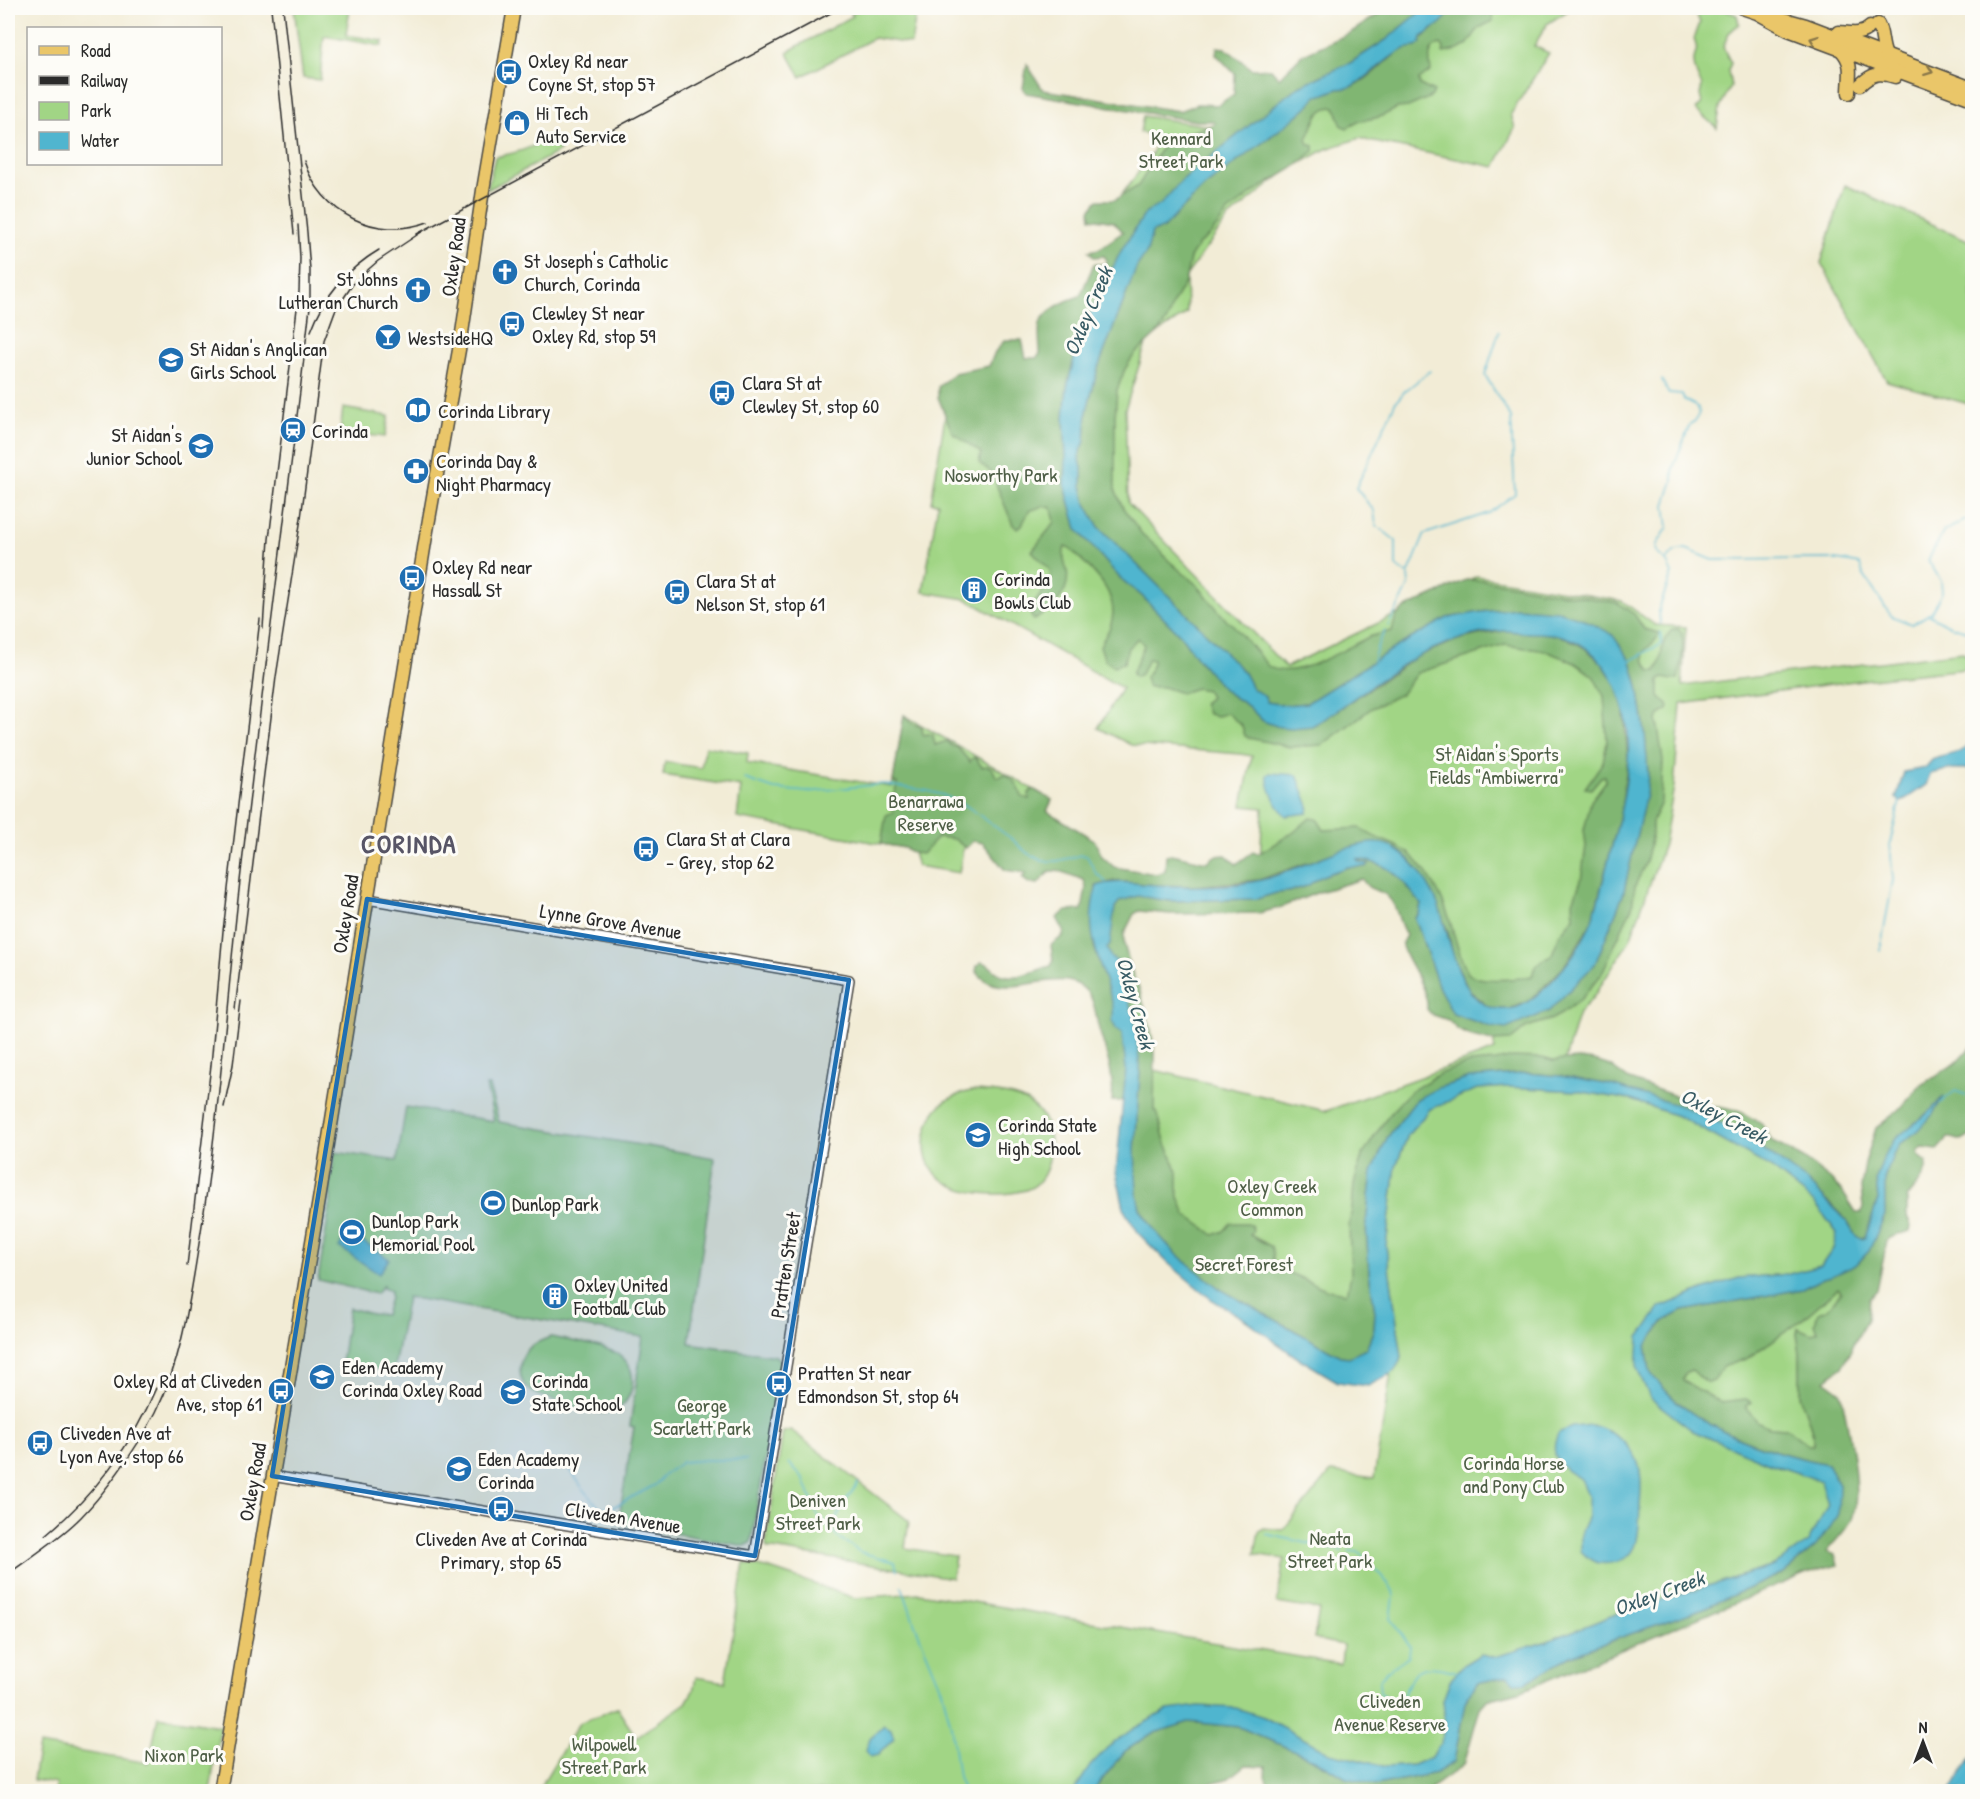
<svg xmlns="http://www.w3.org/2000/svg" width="1980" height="1799" viewBox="0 0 1980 1799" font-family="'Patrick Hand',sans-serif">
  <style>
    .green { fill: #a1d585; stroke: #668058; stroke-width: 1.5 }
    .forest { fill: #80b672; stroke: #56704e; stroke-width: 1.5; fill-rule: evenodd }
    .water { fill: #50b5cf; stroke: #3e707d; stroke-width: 1.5 }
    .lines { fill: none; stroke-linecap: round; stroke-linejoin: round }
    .stream { stroke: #50b5cf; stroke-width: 1.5 }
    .minor-casing { stroke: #494845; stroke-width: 12 }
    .major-casing { stroke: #494845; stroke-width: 15 }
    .minor { stroke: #fff; stroke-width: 9 }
    .major { stroke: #eac669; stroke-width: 12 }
    .rail { stroke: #2b2b2b; stroke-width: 1.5 }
    .oneway { stroke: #8a784a }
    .marked { fill: #1f6fb2; fill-opacity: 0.2; stroke: #1f6fb2; stroke-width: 4.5; stroke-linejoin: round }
    .labels { text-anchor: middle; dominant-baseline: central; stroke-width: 6; stroke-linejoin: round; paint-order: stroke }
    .poi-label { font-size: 20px; fill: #2b2b2b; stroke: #fdfcf7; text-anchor: start }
    .park-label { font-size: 20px; fill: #4e5e46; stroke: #fdfcf7 }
    .street-label { font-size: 20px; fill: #2b2b2b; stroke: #fdfcf7 }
    .water-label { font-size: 21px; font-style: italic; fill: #385b64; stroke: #fdfcf7 }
    .district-label { font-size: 26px; font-weight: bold; letter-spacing: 1.5px; fill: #575566; stroke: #fdfcf7 }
  </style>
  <rect width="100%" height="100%" fill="#fdfcf7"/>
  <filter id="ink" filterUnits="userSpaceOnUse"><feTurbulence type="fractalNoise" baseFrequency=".0167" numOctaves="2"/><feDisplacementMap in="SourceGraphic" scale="12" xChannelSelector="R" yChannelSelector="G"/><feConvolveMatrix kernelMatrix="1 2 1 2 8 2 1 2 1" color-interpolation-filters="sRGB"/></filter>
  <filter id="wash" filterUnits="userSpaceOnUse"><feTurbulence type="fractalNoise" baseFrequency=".008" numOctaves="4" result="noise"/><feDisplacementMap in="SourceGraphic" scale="24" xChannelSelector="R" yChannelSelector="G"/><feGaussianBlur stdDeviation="1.35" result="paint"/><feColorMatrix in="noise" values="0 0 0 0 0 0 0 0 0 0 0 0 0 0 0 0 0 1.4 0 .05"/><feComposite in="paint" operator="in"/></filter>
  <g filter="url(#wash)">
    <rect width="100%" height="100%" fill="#f2ecd6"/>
    <!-- green -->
    <g class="green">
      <path d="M294 8H350L346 35 383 41 382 46 324 36 320 80 303 78Z"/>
      <path d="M862 8H917L911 44 874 38 801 77 787 52 853 16 851 13Z"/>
      <path d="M1455 8H1572L1547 24 1534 46 1549 53 1511 114 1515 128 1495 167 1369 141 1360 138 1326 149 1285 172 1228 218 1186 276 1187 313 1147 341 1125 409 1128 503 1286 667 1477 576 1622 601 1655 625 1686 627 1682 686 1963 652 1968 657H1972V663H1969L1965 669 1862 680 1681 704 1674 786 1664 844 1630 940 1592 999 1579 1013 1560 1076 1502 1074 1398 1122 1374 1329 1153 1203 1150 1069 1326 1111 1495 1050 1491 1027 1623 895 1646 794 1648 775 1583 619 1307 703 1117 545 1085 441 1152 232Z"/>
      <path d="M1699 8H1719L1737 15 1739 24 1729 33 1723 47 1731 63 1728 71 1731 86 1720 107 1717 128 1696 110 1702 103 1700 95 1702 86C1698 79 1695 72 1694 63 1693 52 1700 55 1694 39L1700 23 1697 15Z"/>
      <path d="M1143 116 1241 131 1120 197 1152 154 1159 136 1140 132Z"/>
      <path d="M552 135 560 151 487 190 495 157C516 153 534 148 552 135Z"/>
      <path d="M1845 185 1972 242V405L1887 381 1821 263Z"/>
      <path d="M948 398 1064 417 1225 691 1478 635 1602 663 1621 811 1547 985 1468 989 1421 874 1259 880 1263 808 1242 806 1252 756 1240 754 1131 745 1098 728 1122 688 966 599 923 592 938 503 931 502Z"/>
      <path d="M343 408 389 416 385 437 340 432Z"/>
      <path d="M904 715 1052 800 1047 811 1094 840 1087 856 970 808 959 873 917 866 913 853 905 848 737 818 741 787 663 775 665 762 701 768 705 746 748 753 747 763 892 787Z"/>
      <path d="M486 1086H489L499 1122 653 1147 715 1158 689 1343 776 1356 781 1363 751 1543 745 1546 618 1523 634 1427 630 1426 643 1337 407 1297 393 1373 341 1364 349 1308 372 1314 385 1315 390 1298V1291L383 1288V1285L376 1294 318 1280 331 1201 330 1185 335 1152 397 1161 406 1107 494 1121Z"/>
      <path d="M1509 1087 1577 1091 1631 1100 1680 1117 1770 1167 1815 1203 1837 1233 1833 1249 1821 1266 1789 1274 1739 1278 1703 1290 1661 1307 1637 1368 1766 1462 1822 1481 1828 1505 1808 1542 1774 1566 1621 1612 1548 1641 1495 1657 1481 1654 1463 1665 1443 1700 1445 1723 1441 1743 1432 1757 1413 1765 1387 1767 1329 1753 1264 1717 1168 1710 1133 1729 1107 1748 1074 1791 537 1792 579 1723 617 1708 636 1737 686 1703 693 1691 696 1677 725 1682 744 1563 770 1569 855 1598 919 1593 1341 1664 1343 1645 1314 1639 1319 1610 1277 1603 1284 1559 1255 1554 1259 1531 1264 1528 1283 1530 1331 1472 1374 1478 1391 1374 1395 1370 1402 1357 1386 1246 1396 1166 1408 1135 1430 1109 1477 1089Z"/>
      <path d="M971 1091C990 1092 1016 1093 1032 1105 1057 1121 1057 1181 1026 1190 982 1202 909 1188 928 1127 934 1105 949 1096 971 1091Z"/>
      <path d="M1838 1288 1841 1292 1828 1309 1818 1332 1812 1335 1798 1328 1797 1333 1800 1353V1395L1813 1434V1445H1808L1786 1428 1769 1427 1758 1422 1747 1410V1405L1720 1402 1683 1381C1683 1374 1686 1371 1692 1369L1704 1381 1722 1367 1746 1359 1798 1323Z"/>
      <path d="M551 1337C569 1341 610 1346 622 1357 645 1377 628 1419 596 1412 585 1409 575 1406 565 1403 542 1397 515 1393 521 1362 524 1347 539 1341 551 1337Z"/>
      <path d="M791 1430 909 1521 905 1548 955 1556 952 1578 767 1548 766 1544 783 1432Z"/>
      <path d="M158 1716 219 1726 220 1728 210 1791H54L56 1784 33 1780 39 1745 149 1763Z"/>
    </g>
    <!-- forest -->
    <g class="forest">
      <path d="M1388 8H1425L1386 40 1350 63 1299 86 1287 95 1182 180 1160 206 1146 212 1121 251 1091 312 1075 355 1067 387 1064 417 1066 458 1065 485 1077 529 1120 578 1142 596 1181 636 1196 657 1225 691 1248 706 1263 721 1326 718 1418 656 1457 640 1478 635 1504 631 1547 633 1567 638 1585 648 1602 663 1615 683 1623 703 1628 758 1621 811 1592 922 1563 968 1528 1002 1509 1009H1495L1487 1006 1468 989 1453 956 1448 931 1421 874 1410 860 1395 848 1346 849 1259 880 1194 886 1156 885 1114 881 1096 886 1094 946 1122 1032 1126 1069 1124 1101H1112C1115 1076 1106 1053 1099 1029 1096 1020 1096 1007 1091 998 1067 954 1003 1011 976 971L977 966 981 962C990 963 991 969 998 973 1013 982 1036 970 1051 966L1053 961 1051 945 1063 936 1064 931 1057 918 1066 911 1082 910 1086 888 1084 880 1057 870 1048 873 1038 884 1029 883 1022 878 1026 873 1005 870 983 843 973 841 966 848 954 839 938 837 922 854 913 853 905 848 881 844 886 815 894 812 889 801 895 792 897 783 893 782 904 715 913 724 922 727 923 735 928 734 933 735 935 745 947 741 952 746 957 747 970 762 971 759 975 757 982 767 987 766 992 768 997 778 1005 774C1015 781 1019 785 1022 797L1029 799V793L1033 789 1052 800 1047 811 1094 840 1102 856 1114 867 1156 874 1165 871 1166 855 1171 854 1207 862 1215 856 1226 855 1236 864 1253 852 1258 854 1294 832 1310 818 1317 819 1324 830 1360 828C1376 841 1400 843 1415 859 1430 875 1442 897 1449 918 1453 929 1462 968 1469 974 1480 983 1518 979 1532 976L1535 966 1552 954 1560 934 1574 917 1573 902 1581 880 1586 846 1584 830 1591 801 1606 781 1605 776 1601 777 1591 789 1585 788 1603 762 1607 742 1604 696 1593 676 1575 663 1546 651 1505 645 1417 673 1401 694 1372 708 1322 745 1290 747 1249 738 1245 736 1242 726 1227 713 1217 716 1208 714 1203 704 1210 697 1206 690 1196 688 1181 693 1163 687H1148L1145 678 1153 664V660L1148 659 1141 674 1136 677 1132 674 1144 645 1138 638 1128 648 1124 663 1114 666 1105 660 1100 646C1103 639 1109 632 1111 624 1121 593 1090 568 1070 549L1065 547C1062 555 1065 563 1067 571 1071 594 1052 609 1034 620L1031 616 1033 605 1051 580 1050 570 1032 551 1055 522 1052 508 1043 506 1029 511 1022 525 1017 528 1013 525 991 472 979 463 981 453 952 432 938 397V387L954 373 989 366 995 352 1005 340H1022L1026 358H1036L1040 354C1040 345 1038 332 1040 324 1044 310 1067 300 1080 296L1094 264H1105L1107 260 1104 256 1094 257 1089 251 1099 249 1123 232 1114 222 1091 218 1090 210 1098 200H1115L1138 186 1167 139 1207 127 1215 123 1213 121H1196L1026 93 1023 88 1027 64 1043 90 1179 111 1197 104 1218 105 1234 94 1235 74 1216 54 1217 47 1225 48 1252 69H1271L1279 78 1302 55 1350 33Z"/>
      <path d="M1454 8H1501L1492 11 1493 21 1479 28 1467 45 1458 50 1443 53 1444 48 1441 44C1427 47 1429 60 1431 71L1419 80 1420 85 1434 92 1431 97 1408 107 1398 108 1380 117 1360 121 1347 128 1342 126 1335 107C1316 106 1314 126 1307 139L1309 144 1314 146V151L1292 169 1258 189 1228 212 1211 234 1199 244 1190 258 1185 283 1172 305 1168 319 1159 332 1134 355 1125 369 1117 390 1115 417V489L1123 508 1142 534 1160 550 1168 560 1198 586 1227 621 1233 625 1268 666C1293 683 1345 648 1369 637 1376 634 1384 633 1392 631L1396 616 1404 609 1466 580H1482L1618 603 1635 615 1644 629 1660 633C1652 651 1633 647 1651 671H1656C1667 655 1655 646 1673 629H1678L1682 633C1684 648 1682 664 1678 679L1673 680 1663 678 1659 681V696L1669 706 1668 710 1659 715 1657 720 1663 761 1661 802 1652 822V832L1650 845 1646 862 1635 886 1632 907 1601 975 1581 999 1561 1014 1552 1019 1527 1027 1511 1040 1492 1041 1472 1036 1458 1030 1448 1020 1430 1014 1427 1009C1430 989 1400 953 1402 944 1402 941 1405 938 1406 935 1397 921 1399 907 1386 895 1375 887 1370 893 1362 879L1319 892 1279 908 1259 913 1170 914 1139 911 1134 914 1124 934V944L1133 976 1138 985 1150 1026 1155 1053 1154 1111H1157L1165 1141 1178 1172V1194L1186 1215 1214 1235 1224 1231 1231 1223H1248L1252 1226 1253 1232 1250 1235 1272 1247 1274 1266 1328 1290 1345 1293 1348 1290 1351 1274 1349 1225 1352 1209 1354 1184 1362 1156 1383 1123 1400 1102 1411 1091 1439 1074 1469 1063 1496 1061 1513 1057 1542 1058 1553 1061 1579 1059 1595 1061 1610 1066 1629 1080 1696 1103 1739 1111 1762 1124 1772 1141 1805 1160 1830 1179 1842 1191 1856 1213H1861L1863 1208 1861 1188 1865 1163 1876 1128 1899 1110 1921 1085 1956 1063 1972 1046V1135L1962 1141 1952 1138H1948L1937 1150 1923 1148 1918 1151 1919 1156 1927 1162C1926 1178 1917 1186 1907 1197V1217L1911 1226 1910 1231 1890 1238 1887 1241 1877 1290 1869 1298 1867 1319 1842 1367 1825 1380 1841 1392C1847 1425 1863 1489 1852 1519 1847 1530 1834 1542 1826 1552L1835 1555 1838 1565 1808 1573 1519 1692 1487 1700 1480 1708 1464 1764 1431 1788 1429 1791H1271L1265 1776 1266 1766 1246 1765 1230 1778 1211 1783 1192 1791H1093L1125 1751 1151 1734 1189 1722 1239 1727 1309 1757 1346 1778 1377 1785 1436 1773 1454 1762 1465 1701 1477 1683 1508 1676 1525 1683 1571 1655 1704 1608 1785 1572 1816 1546 1839 1485 1827 1464C1772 1452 1696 1430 1660 1384 1657 1381 1653 1377 1651 1373 1648 1366 1648 1354 1646 1346L1664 1321 1683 1311 1802 1289 1823 1278 1832 1276 1856 1265 1869 1251 1885 1215V1176L1893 1155 1900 1144 1919 1130 1941 1099 1932 1109 1894 1140 1876 1179 1878 1200 1865 1238 1861 1239 1855 1235 1847 1221 1807 1181 1739 1132 1611 1085 1560 1076 1527 1073 1470 1078 1438 1088 1417 1099 1387 1138 1372 1172 1366 1223 1369 1272 1375 1312 1374 1329 1366 1349 1349 1357 1340 1356 1220 1289 1175 1253 1155 1231 1140 1209 1137 1194 1135 1151 1140 1069 1107 948 1115 907 1119 901 1138 896 1170 901 1257 899 1276 893 1288 892 1307 886 1322 876 1348 867H1365L1368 864 1359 862 1356 858C1393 865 1399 875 1421 904L1419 914 1415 918 1439 988 1453 1014 1491 1027 1595 964 1623 895 1646 794 1648 775 1645 733 1638 686 1631 661 1518 608 1481 612 1447 618 1396 647 1307 703 1285 705 1267 702 1265 697 1252 688 1243 671 1200 627 1099 527 1086 504 1082 486V468L1079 456 1085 441 1087 410 1098 368 1137 266 1147 252 1152 232 1163 228 1204 187 1291 121 1308 106 1316 96C1326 94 1330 91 1337 89 1340 88 1344 89 1347 88 1366 83 1384 62 1400 51 1402 49 1406 49 1408 47 1426 37 1441 22 1454 8ZM1838 1288 1841 1292 1828 1309 1818 1313 1815 1323 1818 1332 1812 1334 1798 1328 1797 1333 1800 1353V1395L1813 1434V1445H1808L1786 1428 1769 1427 1758 1422 1747 1410V1405L1751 1402 1746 1399 1720 1402 1683 1381C1683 1374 1686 1371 1692 1370L1704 1381 1709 1383 1714 1381 1722 1367 1746 1359 1798 1323Z"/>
    </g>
    <!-- water -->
    <g class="water">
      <path d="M1425 8H1455L1441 23 1422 37 1421 43 1416 47C1393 46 1370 81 1347 88 1347 88 1338 89 1338 89 1329 91 1325 96 1316 96L1308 106 1291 121 1204 187 1163 228 1152 232 1147 252 1137 266 1098 368 1087 410 1085 441 1079 456 1082 468V486L1086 504 1099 527 1200 627 1243 671 1252 688 1265 697 1267 702 1285 705 1307 703 1396 647 1447 618 1481 612 1518 608 1558 611 1583 619 1612 634 1631 661 1638 686 1645 733 1648 775 1646 794 1623 895 1595 964 1549 1011 1506 1029 1491 1027 1453 1014 1439 988 1415 918 1419 914 1421 904C1400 877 1392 864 1357 859L1359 862 1369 864 1365 867H1348L1322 876 1307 886 1288 892 1276 893 1257 899 1170 901 1138 896 1120 901 1115 907 1110 944 1107 948 1111 958 1117 961 1135 1021 1140 1069 1135 1151 1137 1194 1140 1209 1155 1231 1175 1253 1220 1289 1340 1356 1349 1357 1366 1349 1374 1329 1375 1312 1369 1272 1366 1223 1372 1172 1387 1138 1417 1099 1438 1088 1470 1078 1527 1073 1560 1076 1611 1085 1687 1108 1739 1132 1807 1181 1847 1222 1855 1235 1861 1239 1865 1238 1878 1200 1876 1179 1884 1156 1894 1140 1932 1109 1944 1096 1933 1114 1919 1130 1900 1144 1893 1155 1885 1176V1215L1869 1251 1856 1265 1832 1276 1823 1278 1802 1289 1683 1311 1664 1321 1646 1346C1648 1354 1648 1366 1651 1373 1653 1377 1657 1381 1660 1384 1695 1429 1773 1453 1827 1464L1839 1485 1838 1516 1816 1546 1785 1572 1704 1608 1571 1655 1525 1683H1515L1508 1676 1477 1683 1465 1702 1454 1762 1436 1773 1377 1785 1346 1778 1309 1757 1239 1727 1189 1722 1151 1734 1125 1751 1093 1791H1074L1090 1766 1107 1748 1133 1729 1168 1710 1199 1706 1236 1708 1264 1717 1330 1753 1387 1767 1413 1765 1432 1757 1441 1743 1445 1723 1443 1700 1450 1681 1463 1665 1481 1654 1495 1657 1548 1641 1621 1612 1774 1566 1808 1542 1828 1505 1821 1481 1766 1462 1693 1431 1650 1398 1637 1368 1639 1337 1661 1307 1703 1290 1739 1278 1789 1274 1821 1266 1833 1249 1837 1233 1815 1203 1770 1167 1680 1117 1631 1100 1577 1091 1509 1087 1477 1089 1430 1109 1408 1135 1396 1166 1386 1246 1402 1357 1395 1370 1391 1374 1368 1386 1338 1382 1295 1356 1244 1319 1211 1299 1168 1263 1140 1235 1125 1212 1116 1172 1126 1069 1122 1033 1116 1029 1112 1021C1116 1007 1110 995 1105 981 1094 946 1085 922 1097 886 1117 879 1136 884 1157 885 1186 887 1232 887 1261 880 1297 871 1335 847 1371 843 1378 842 1388 844 1394 848 1413 859 1427 881 1436 900 1451 931 1455 1006 1500 1009 1510 1010 1521 1007 1529 1001 1554 984 1582 948 1592 920 1599 901 1603 880 1608 861 1617 828 1626 794 1628 759 1631 712 1614 654 1565 637 1553 633 1541 633 1529 633 1521 633 1513 631 1505 631 1489 631 1471 635 1457 640 1408 655 1367 690 1326 718L1312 726 1292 728 1279 727 1263 721 1248 706 1225 691 1196 657 1181 636 1142 596 1120 578 1077 529 1065 485 1066 458 1064 417 1067 387 1075 355 1091 312 1121 251 1146 212 1160 205 1182 180 1287 95 1299 86 1350 63 1386 40Z"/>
      <path d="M1972 743V769H1952L1930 774 1926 785 1901 802 1896 798 1904 772 1925 768 1933 759 1960 752Z"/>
      <path d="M1270 773 1297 775 1309 806 1308 813 1286 816C1275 804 1269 792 1267 775Z"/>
      <path d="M349 1232 389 1259 379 1274 339 1247Z"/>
      <path d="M1592 1425C1611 1431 1625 1439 1635 1456 1643 1470 1641 1491 1640 1506 1639 1519 1640 1535 1635 1547 1628 1563 1605 1567 1591 1560 1587 1558 1584 1554 1581 1551V1531L1588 1516V1495L1581 1479C1560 1469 1547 1455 1559 1432L1572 1427Z"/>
      <path d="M884 1725 891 1729 894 1738 878 1755 870 1757 866 1750 870 1738Z"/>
      <path d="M1972 1757V1791H1951L1953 1787Z"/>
    </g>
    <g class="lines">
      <!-- stream -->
      <g class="stream">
        <path d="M1662 380 1668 393 1682 394 1684 400 1698 407 1699 413 1695 421 1690 424 1673 468V481L1665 505 1668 527 1656 546 1657 553 1666 561"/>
        <path d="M1407 574 1396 566V541L1376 525 1374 511 1356 488 1395 403 1405 391 1430 371"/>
        <path d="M1928 614 1950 626 1967 631"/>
        <path d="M1660 624 1659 609 1672 573 1666 561 1675 551 1686 549 1713 560 1830 559 1860 564 1863 574 1891 616 1912 624 1931 613 1942 592 1941 581 1928 560 1944 531 1972 517"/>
        <path d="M1388 626 1409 586 1408 575 1425 534 1489 513 1515 494 1511 418 1485 375 1499 332"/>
        <path d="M1373 661 1379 641 1385 631"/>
        <path d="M1630 661 1661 644V632"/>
        <path d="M745 779 774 789 807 792 883 784 928 791 943 795 968 807 1012 839 1027 853 1042 861H1057L1082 855 1087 856 1096 873 1106 882"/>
        <path d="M1880 951 1893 880 1890 843 1900 801"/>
        <path d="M1940 1103 1955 1091 1972 1097"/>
        <path d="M566 1463 581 1486 598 1506 604 1508 615 1506 655 1485 666 1473 682 1462 706 1460H747"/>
        <path d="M789 1463 804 1480 817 1514 838 1537 860 1552 895 1562 897 1571"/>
        <path d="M831 1530 837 1520 841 1508 858 1483"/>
        <path d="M1266 1534 1342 1551"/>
        <path d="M1349 1551 1358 1552 1362 1555 1386 1581 1393 1591 1394 1597 1391 1618 1410 1647 1409 1656 1388 1670 1379 1680 1380 1693 1389 1699 1401 1698C1407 1690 1408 1684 1412 1677 1422 1661 1443 1669 1457 1672"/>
        <path d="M902 1586 914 1622 942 1690 951 1726 958 1777 964 1792"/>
      </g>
    </g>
  </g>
  <g filter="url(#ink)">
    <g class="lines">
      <defs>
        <path id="minor" d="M272 1476 755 1556 849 980 367 899"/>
        <g id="major">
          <path d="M1742 8 1757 13 1788 30 1972 99"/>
          <path d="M1770 15 1806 25 1972 88"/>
          <path d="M1878 24C1883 34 1881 45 1886 55"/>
          <path d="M1839 32C1851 33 1861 36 1870 27"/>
          <path d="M1841 50C1854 64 1849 75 1849 93"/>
          <path d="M1860 85C1872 73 1880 72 1895 77"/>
          <path d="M220 1792 319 1200 425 542 462 333 483 190 514 8"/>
        </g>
      </defs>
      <!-- minor casing -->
      <use href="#minor" class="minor-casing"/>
      <!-- major casing -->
      <use href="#major" class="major-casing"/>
      <!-- minor -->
      <use href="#minor" class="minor"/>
      <!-- major -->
      <use href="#major" class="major"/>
      <!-- rail -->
      <g class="rail">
        <path d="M271 8 294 234"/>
        <path d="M304 161C321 214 376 241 428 222"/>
        <path d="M417 234 840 8"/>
        <path d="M311 331C324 296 347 269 379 250"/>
        <path d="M263 628 269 539 299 292 300 258 298 225"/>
        <path d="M235 1009 276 677 301 518 324 341 335 311 355 281 378 261 423 231"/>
        <path d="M224 1107 233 1065 241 1001"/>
        <path d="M187 1266 211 1065 223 931 260 619"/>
        <path d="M46 1535C93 1496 133 1444 156 1388"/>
        <path d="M8 1574C31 1557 56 1541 77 1521 104 1495 139 1445 156 1412 181 1362 189 1305 198 1250 217 1137 225 1022 237 908 259 708 287 507 310 307V270L307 232 283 8"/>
      </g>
    </g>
    <!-- one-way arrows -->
    <defs><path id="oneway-chevron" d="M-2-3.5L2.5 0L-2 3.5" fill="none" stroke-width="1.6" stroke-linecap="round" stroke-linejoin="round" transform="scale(1.5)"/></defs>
    <g class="oneway">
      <use href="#oneway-chevron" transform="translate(1814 40) rotate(-159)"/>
      <use href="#oneway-chevron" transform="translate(1929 71) rotate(21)"/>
    </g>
  </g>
  <!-- marked area -->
  <path class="marked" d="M367 899 849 980 755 1556 272 1476Z"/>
  <!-- icons -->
  <defs>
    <symbol id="bus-disc" viewBox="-11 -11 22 22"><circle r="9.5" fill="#1f6fb2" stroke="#fdfcf7"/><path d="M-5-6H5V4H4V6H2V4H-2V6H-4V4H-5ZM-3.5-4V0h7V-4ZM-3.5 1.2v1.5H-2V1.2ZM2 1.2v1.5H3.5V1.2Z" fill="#fff"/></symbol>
    <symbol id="shop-disc" viewBox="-11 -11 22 22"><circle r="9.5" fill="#1f6fb2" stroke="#fdfcf7"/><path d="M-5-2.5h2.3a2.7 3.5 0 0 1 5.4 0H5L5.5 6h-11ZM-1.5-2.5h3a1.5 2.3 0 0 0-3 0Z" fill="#fff"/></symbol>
    <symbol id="church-disc" viewBox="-11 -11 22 22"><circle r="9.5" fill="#1f6fb2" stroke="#fdfcf7"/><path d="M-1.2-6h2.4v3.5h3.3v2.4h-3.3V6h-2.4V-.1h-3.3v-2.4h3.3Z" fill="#fff"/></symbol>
    <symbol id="bar-disc" viewBox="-11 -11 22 22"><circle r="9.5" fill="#1f6fb2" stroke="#fdfcf7"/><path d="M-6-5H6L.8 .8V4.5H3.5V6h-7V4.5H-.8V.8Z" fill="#fff"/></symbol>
    <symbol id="school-disc" viewBox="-11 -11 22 22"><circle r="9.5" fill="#1f6fb2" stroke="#fdfcf7"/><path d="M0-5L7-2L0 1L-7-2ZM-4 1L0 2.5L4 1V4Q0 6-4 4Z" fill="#fff"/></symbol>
    <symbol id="library-disc" viewBox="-11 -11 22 22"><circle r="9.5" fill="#1f6fb2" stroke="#fdfcf7"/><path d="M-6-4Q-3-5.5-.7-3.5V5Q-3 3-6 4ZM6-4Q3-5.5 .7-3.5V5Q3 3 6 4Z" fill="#fff"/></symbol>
    <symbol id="station-disc" viewBox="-11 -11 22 22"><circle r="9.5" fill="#1f6fb2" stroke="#fdfcf7"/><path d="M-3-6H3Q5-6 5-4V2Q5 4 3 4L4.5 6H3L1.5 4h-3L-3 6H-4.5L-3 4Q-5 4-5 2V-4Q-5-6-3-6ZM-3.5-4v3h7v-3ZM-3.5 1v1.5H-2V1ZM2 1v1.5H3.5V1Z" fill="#fff"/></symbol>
    <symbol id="pharmacy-disc" viewBox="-11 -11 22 22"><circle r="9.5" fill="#1f6fb2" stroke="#fdfcf7"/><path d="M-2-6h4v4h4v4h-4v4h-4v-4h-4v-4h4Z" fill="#fff"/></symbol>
    <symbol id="building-disc" viewBox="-11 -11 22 22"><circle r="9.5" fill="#1f6fb2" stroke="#fdfcf7"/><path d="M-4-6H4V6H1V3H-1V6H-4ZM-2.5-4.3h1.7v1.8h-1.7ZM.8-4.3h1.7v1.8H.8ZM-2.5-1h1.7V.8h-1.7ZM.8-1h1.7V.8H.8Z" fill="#fff"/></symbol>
    <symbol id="stadium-disc" viewBox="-11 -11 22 22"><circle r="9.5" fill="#1f6fb2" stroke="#fdfcf7"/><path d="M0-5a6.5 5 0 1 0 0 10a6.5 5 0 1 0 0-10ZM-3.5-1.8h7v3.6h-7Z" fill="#fff"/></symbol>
  </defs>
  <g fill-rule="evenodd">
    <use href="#bus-disc" x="494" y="57" width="30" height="30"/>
    <use href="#shop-disc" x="502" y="108" width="30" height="30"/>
    <use href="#church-disc" x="490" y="257" width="30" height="30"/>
    <use href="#church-disc" x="403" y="275" width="30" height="30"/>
    <use href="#bus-disc" x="497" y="309" width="30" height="30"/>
    <use href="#bar-disc" x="373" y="322" width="30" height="30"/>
    <use href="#school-disc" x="156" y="345" width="30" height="30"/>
    <use href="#bus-disc" x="707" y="378" width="30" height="30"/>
    <use href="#library-disc" x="403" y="395" width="30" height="30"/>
    <use href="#station-disc" x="278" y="415" width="30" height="30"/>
    <use href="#school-disc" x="186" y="431" width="30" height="30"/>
    <use href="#pharmacy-disc" x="401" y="456" width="30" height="30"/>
    <use href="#bus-disc" x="397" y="563" width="30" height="30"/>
    <use href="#building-disc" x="959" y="575" width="30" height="30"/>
    <use href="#bus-disc" x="662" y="577" width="30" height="30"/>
    <use href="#bus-disc" x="631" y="834" width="30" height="30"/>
    <use href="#school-disc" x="963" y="1120" width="30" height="30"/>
    <use href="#stadium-disc" x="478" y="1188" width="30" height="30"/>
    <use href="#stadium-disc" x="337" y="1217" width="30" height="30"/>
    <use href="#building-disc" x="540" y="1281" width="30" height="30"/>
    <use href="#school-disc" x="307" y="1362" width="30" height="30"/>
    <use href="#bus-disc" x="764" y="1369" width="30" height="30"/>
    <use href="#bus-disc" x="266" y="1376" width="30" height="30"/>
    <use href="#school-disc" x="498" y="1377" width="30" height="30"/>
    <use href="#bus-disc" x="25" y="1428" width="30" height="30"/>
    <use href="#school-disc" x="444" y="1454" width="30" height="30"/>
    <use href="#bus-disc" x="486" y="1494" width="30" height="30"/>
  </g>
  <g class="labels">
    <!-- poi labels -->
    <g class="poi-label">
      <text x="528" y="60">Oxley Rd near<tspan x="528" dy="23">Coyne St, stop 57</tspan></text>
      <text x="536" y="112">Hi Tech<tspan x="536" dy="23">Auto Service</tspan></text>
      <text x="524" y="260">St Joseph's Catholic<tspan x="524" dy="23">Church, Corinda</tspan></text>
      <text x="398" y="278" text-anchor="end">St Johns<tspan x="398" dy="23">Lutheran Church</tspan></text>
      <text x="532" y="312">Clewley St near<tspan x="532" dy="23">Oxley Rd, stop 59</tspan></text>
      <text x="408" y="337">WestsideHQ</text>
      <text x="190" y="348">St Aidan's Anglican<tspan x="190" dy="23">Girls School</tspan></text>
      <text x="742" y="382">Clara St at<tspan x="742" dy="23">Clewley St, stop 60</tspan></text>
      <text x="438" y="410">Corinda Library</text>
      <text x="312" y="430">Corinda</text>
      <text x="182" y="434" text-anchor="end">St Aidan's<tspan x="182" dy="23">Junior School</tspan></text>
      <text x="436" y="460">Corinda Day &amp;<tspan x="436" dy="23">Night Pharmacy</tspan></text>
      <text x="432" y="566">Oxley Rd near<tspan x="432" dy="23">Hassall St</tspan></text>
      <text x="994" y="578">Corinda<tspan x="994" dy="23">Bowls Club</tspan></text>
      <text x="696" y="580">Clara St at<tspan x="696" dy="23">Nelson St, stop 61</tspan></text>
      <text x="666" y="838">Clara St at Clara<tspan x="666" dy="23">- Grey, stop 62</tspan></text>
      <text x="998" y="1124">Corinda State<tspan x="998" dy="23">High School</tspan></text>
      <text x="512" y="1203">Dunlop Park</text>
      <text x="372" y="1220">Dunlop Park<tspan x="372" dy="23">Memorial Pool</tspan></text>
      <text x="574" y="1284">Oxley United<tspan x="574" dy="23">Football Club</tspan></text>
      <text x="342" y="1366">Eden Academy<tspan x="342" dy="23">Corinda Oxley Road</tspan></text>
      <text x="798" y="1372">Pratten St near<tspan x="798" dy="23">Edmondson St, stop 64</tspan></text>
      <text x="262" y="1380" text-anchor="end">Oxley Rd at Cliveden<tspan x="262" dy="23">Ave, stop 61</tspan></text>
      <text x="532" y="1380">Corinda<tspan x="532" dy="23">State School</tspan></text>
      <text x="60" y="1432">Cliveden Ave at<tspan x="60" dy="23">Lyon Ave, stop 66</tspan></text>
      <text x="478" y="1458">Eden Academy<tspan x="478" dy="23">Corinda</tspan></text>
      <text x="501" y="1538" text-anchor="middle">Cliveden Ave at Corinda<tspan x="501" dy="23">Primary, stop 65</tspan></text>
    </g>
    <!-- park labels -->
    <g class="park-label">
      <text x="1181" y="137">Kennard<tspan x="1181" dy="23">Street Park</tspan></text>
      <text x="1001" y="474">Nosworthy Park</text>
      <text x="1497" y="753">St Aidan's Sports<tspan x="1497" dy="23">Fields "Ambiwerra"</tspan></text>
      <text x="926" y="800">Benarrawa<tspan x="926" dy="23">Reserve</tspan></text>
      <text x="1272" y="1185">Oxley Creek<tspan x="1272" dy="23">Common</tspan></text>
      <text x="1244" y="1263">Secret Forest</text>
      <text x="702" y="1404">George<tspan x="702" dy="23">Scarlett Park</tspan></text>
      <text x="1514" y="1462">Corinda Horse<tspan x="1514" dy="23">and Pony Club</tspan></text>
      <text x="818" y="1499">Deniven<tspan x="818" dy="23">Street Park</tspan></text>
      <text x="1330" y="1537">Neata<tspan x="1330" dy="23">Street Park</tspan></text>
      <text x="1390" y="1700">Cliveden<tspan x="1390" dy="23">Avenue Reserve</tspan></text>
      <text x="604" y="1743">Wilpowell<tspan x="604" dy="23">Street Park</tspan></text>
      <text x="184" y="1754">Nixon Park</text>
    </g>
    <!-- street labels -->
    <g class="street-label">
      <text transform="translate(453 257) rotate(-82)">Oxley Road</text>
      <text transform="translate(345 914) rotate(-81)">Oxley Road</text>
      <text transform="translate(611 921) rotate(9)">Lynne Grove Avenue</text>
      <text transform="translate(785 1265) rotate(-81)">Pratten Street</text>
      <text transform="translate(252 1482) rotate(-80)">Oxley Road</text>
      <text transform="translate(623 1517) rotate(9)">Cliveden Avenue</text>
    </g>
    <!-- water labels -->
    <g class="water-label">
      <text transform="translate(1088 311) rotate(-67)">Oxley Creek</text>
      <text transform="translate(1136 1003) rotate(75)">Oxley Creek</text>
      <text transform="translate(1724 1116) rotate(28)">Oxley Creek</text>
      <text transform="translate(1659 1593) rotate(-20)">Oxley Creek</text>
    </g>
    <!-- district labels -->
    <g class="district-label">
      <text x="409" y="843">CORINDA</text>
    </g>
  </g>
  <!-- margin -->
  <rect width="1980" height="1799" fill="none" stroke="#fdfcf7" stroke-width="30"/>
  <!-- legend -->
  <rect x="27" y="27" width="195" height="138" fill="#fdfcf7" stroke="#a9a8a5" stroke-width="1.5"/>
  <rect x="39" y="46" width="30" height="9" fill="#eac669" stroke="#a9a8a5" stroke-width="1.5"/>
  <text x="81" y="57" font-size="18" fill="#2b2b2b">Road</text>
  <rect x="39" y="76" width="30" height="9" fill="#2b2b2b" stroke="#a9a8a5" stroke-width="1.5"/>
  <text x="81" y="87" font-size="18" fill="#2b2b2b">Railway</text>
  <rect x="39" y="102" width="30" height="18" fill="#a1d585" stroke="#a9a8a5" stroke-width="1.5"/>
  <text x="81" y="117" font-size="18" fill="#2b2b2b">Park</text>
  <rect x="39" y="132" width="30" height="18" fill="#50b5cf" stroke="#a9a8a5" stroke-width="1.5"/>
  <text x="81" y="147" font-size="18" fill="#2b2b2b">Water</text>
  <!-- north arrow -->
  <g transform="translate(1923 1742)" stroke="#fdfcf7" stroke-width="4.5" paint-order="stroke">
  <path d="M0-4.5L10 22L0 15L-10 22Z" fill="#2b2b2b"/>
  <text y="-9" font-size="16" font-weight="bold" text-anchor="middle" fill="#2b2b2b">N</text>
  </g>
</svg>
